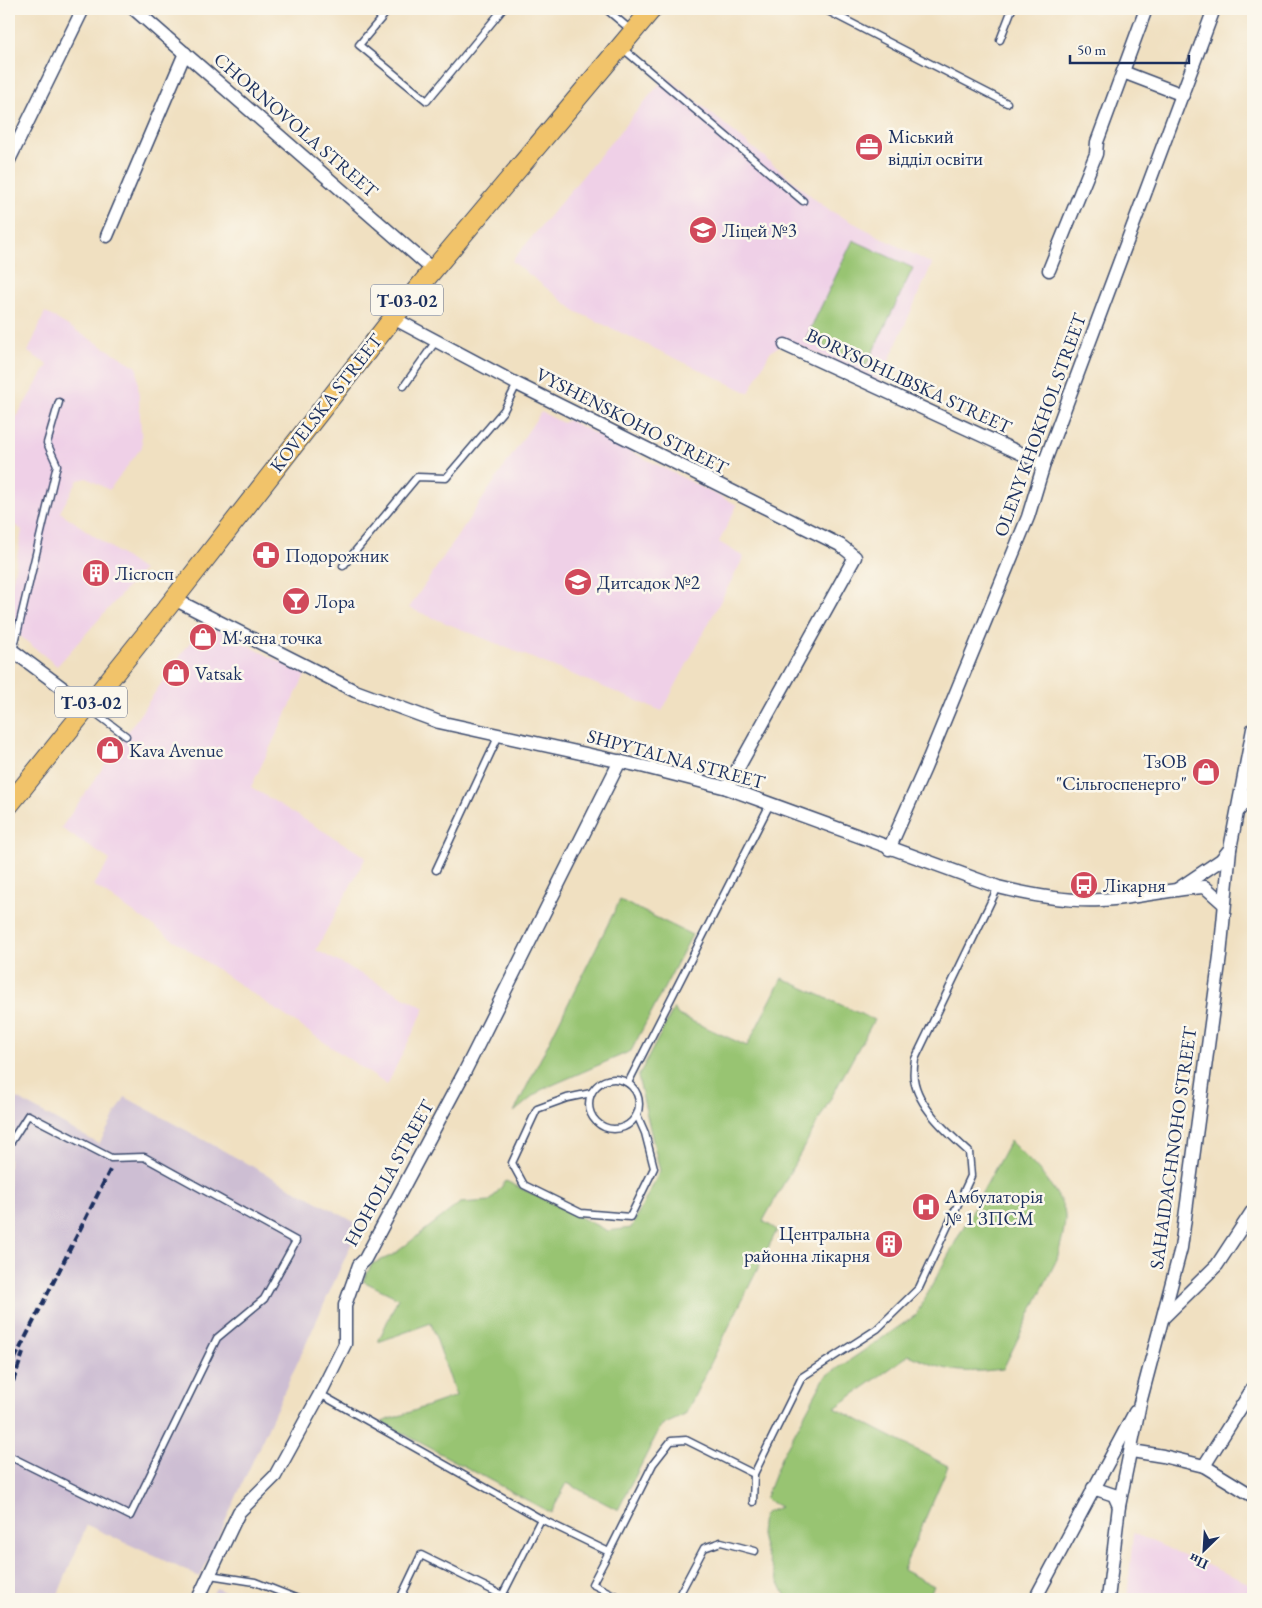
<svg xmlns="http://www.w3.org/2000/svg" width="1262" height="1608" viewBox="0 0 1262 1608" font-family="'EB Garamond',serif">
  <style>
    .built { fill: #efd0e7 }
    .industrial { fill: #cdbed3 }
    .green { fill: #98c472; stroke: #5a7a68 }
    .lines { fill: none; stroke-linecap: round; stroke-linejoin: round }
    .service-casing { stroke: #3b4a6d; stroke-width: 9 }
    .minor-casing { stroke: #3b4a6d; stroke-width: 15 }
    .primary-casing { stroke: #3b4a6d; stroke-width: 21 }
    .service { stroke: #fff; stroke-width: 6 }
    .minor { stroke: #fff; stroke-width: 12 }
    .primary { stroke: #f1c36a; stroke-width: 19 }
    .rail { stroke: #1b2f5e; stroke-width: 4; stroke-dasharray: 8 4; stroke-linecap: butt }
    .labels { text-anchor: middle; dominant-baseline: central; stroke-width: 5; stroke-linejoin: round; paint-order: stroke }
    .shield { fill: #fbf7ec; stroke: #5e6b89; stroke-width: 1 }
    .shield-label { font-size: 18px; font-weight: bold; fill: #1b2f5e }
    .street-label { font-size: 19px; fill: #1b2f5e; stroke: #fbf7ec }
    .poi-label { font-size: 19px; fill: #1b2f5e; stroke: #fbf7ec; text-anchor: start }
  </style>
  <rect width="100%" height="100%" fill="#fbf7ec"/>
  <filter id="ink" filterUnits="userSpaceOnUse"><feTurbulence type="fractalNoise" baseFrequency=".02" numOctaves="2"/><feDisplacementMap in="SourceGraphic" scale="10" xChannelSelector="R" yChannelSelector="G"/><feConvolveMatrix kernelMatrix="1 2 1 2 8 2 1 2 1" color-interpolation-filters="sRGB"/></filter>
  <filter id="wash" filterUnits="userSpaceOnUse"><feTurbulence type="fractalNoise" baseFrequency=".0096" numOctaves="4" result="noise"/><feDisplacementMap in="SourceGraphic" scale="20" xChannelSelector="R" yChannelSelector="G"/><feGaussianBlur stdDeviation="1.12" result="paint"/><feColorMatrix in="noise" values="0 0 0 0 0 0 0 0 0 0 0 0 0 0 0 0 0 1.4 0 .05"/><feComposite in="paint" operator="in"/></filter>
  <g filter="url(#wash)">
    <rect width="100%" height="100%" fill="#f0e0c1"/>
    <!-- built -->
    <g class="built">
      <path d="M666 76 827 209 932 264 879 383 788 340 770 352 749 393 577 312 512 261Z"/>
      <path d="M45 312 137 367 142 447 109 490 87 478 78 480 60 512 143 570 57 666 9 627V601L22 530 9 521V429L48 365 28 352Z"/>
      <path d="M541 412 563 423 568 420 737 505 719 542 744 557 662 711 409 608Z"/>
      <path d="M204 622 305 675 251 787 366 857 316 950 425 1008 387 1085 93 885 110 860 61 828Z"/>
      <path d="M1133 1533 1253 1585V1599H1127Z"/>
    </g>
    <!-- industrial -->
    <g class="industrial">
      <path d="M9 1094 99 1144 125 1097 360 1225 200 1577 87 1525 56 1599H9Z"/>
      <path d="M216 1588 240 1599H210Z"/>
    </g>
    <!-- green -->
    <g class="green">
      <path d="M853 240 913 268 866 366 806 338Z"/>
      <path d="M620 900 692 935 631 1051 541 1090 514 1112Z"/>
      <path d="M782 978 874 1020 763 1221 777 1230 685 1415 661 1426 618 1510 567 1483 551 1513 382 1422 456 1396 431 1323 378 1342 398 1298 363 1281 372 1264 393 1255 460 1203 490 1201 506 1181 608 1231 631 1228 660 1171 638 1077 674 1008 678 1015 747 1046Z"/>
      <path d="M1010 1141C1029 1160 1054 1183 1064 1209 1068 1220 1060 1247 1057 1259L1003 1369C960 1374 948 1372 909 1355L835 1408 948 1466 903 1570 934 1586 927 1599H787C778 1579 750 1533 765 1513L780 1507 765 1499 781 1458 825 1377 916 1315Z"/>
    </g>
  </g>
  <g filter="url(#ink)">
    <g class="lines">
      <defs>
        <g id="service">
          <path d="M389 9 359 45 427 101 503 9"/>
          <path d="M606 9 632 31"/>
          <path d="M824 9 1007 103"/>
          <path d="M1000 40 1012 9"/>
          <path d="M622 48 803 201"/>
          <path d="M404 386 436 341"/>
          <path d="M343 566 417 477 446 478 504 410 517 384"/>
          <path d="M13 651 57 465 47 443 59 402"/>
          <path d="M89 708 126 736"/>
          <path d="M436 870 499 735"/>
          <circle cx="614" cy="1104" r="25"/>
          <path d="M628 1083 770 804"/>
          <path d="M591 1093 567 1098 537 1109 512 1163 524 1185 581 1213 630 1217 654 1168 645 1133 637 1115"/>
          <path d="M9 1145 28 1115 111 1158 144 1157 296 1241 264 1299 217 1338 130 1516 9 1456"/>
          <path d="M320 1394 541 1519 609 1552 653 1464 671 1441 686 1440 754 1474"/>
          <path d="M753 1502 754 1474 802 1377 877 1329 919 1288 971 1176 969 1152C949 1134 918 1107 914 1079 913 1073 914 1065 915 1059L998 887"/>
          <path d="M609 1552 592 1584 622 1599"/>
          <path d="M210 1575 255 1582 298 1599"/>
          <path d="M501 1598 541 1519"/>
          <path d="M400 1599 421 1555 502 1595"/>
          <path d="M677 1599 704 1548 721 1542 755 1551"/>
        </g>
        <g id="minor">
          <path d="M134 9 432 269"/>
          <path d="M1123 72 1183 95"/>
          <path d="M9 160 83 9"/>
          <path d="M107 236 185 53"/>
          <path d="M1049 270 1096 154 1097 142 1146 9"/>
          <path d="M393 318 517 384 840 545 855 557 727 788"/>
          <path d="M785 345 1044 464"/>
          <path d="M174 599 355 691 439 722 645 767 727 788 998 887C1030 895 1067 902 1101 900 1136 898 1170 889 1205 887L1224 904"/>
          <path d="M9 648 88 707"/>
          <path d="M1239 810 1253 792"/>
          <path d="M889 849 925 768 1028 517 1044 464 1214 9"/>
          <path d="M1178 889 1221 860 1230 849"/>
          <path d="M1163 1318 1217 1265 1253 1210"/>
          <path d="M1132 1451 1163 1456 1204 1466 1253 1388"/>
          <path d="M1204 1466 1253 1496"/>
          <path d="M1093 1488 1114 1495 1119 1506"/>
          <path d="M198 1599 239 1512 275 1476 320 1394 345 1344V1305L359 1265 365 1259 464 1073 620 761"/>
          <path d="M1035 1599 1135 1412"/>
          <path d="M1108 1599 1119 1506 1140 1403 1181 1248 1220 956 1230 849 1253 729"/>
        </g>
        <path id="primary" d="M9 805 174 599 393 318 652 9"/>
      </defs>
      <!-- service casing -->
      <use href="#service" class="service-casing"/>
      <!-- minor casing -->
      <use href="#minor" class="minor-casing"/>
      <!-- primary casing -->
      <use href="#primary" class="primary-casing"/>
      <!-- service -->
      <use href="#service" class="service"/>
      <!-- minor -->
      <use href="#minor" class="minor"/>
      <!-- primary -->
      <use href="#primary" class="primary"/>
      <!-- rail -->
      <g class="rail">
        <path d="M9 1370 110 1170"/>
        <path d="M9 1393 23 1353"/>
      </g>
    </g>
  </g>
  <!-- icons -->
  <defs>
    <symbol id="office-disc" viewBox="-11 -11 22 22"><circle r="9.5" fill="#d1495b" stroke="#fbf7ec"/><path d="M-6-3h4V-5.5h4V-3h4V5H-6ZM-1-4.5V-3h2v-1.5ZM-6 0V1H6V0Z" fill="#fff"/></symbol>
    <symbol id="school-disc" viewBox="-11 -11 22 22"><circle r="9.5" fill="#d1495b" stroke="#fbf7ec"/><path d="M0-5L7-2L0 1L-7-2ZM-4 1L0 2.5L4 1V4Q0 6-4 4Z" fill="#fff"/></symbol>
    <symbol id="pharmacy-disc" viewBox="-11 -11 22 22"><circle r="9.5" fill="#d1495b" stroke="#fbf7ec"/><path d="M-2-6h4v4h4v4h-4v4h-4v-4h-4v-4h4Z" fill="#fff"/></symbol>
    <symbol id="building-disc" viewBox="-11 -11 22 22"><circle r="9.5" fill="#d1495b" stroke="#fbf7ec"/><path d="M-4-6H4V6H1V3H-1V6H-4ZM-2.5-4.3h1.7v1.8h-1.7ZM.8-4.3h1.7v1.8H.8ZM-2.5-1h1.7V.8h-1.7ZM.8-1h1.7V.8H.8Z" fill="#fff"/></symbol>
    <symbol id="bar-disc" viewBox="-11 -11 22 22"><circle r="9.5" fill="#d1495b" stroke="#fbf7ec"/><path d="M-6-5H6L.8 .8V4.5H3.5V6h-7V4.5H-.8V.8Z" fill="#fff"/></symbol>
    <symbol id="shop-disc" viewBox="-11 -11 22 22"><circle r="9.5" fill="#d1495b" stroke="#fbf7ec"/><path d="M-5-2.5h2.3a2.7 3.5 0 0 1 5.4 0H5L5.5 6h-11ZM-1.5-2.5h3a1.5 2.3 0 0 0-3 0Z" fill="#fff"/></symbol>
    <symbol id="bus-disc" viewBox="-11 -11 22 22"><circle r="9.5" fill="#d1495b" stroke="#fbf7ec"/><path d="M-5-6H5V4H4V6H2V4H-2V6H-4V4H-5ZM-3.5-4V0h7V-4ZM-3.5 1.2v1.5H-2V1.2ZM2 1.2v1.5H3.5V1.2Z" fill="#fff"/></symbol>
    <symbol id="hospital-disc" viewBox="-11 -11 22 22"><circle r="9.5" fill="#d1495b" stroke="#fbf7ec"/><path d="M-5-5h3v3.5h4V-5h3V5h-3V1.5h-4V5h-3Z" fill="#fff"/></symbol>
  </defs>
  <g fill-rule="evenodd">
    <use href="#office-disc" x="853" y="131" width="32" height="32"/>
    <use href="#school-disc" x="687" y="214" width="32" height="32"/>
    <use href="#pharmacy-disc" x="250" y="539" width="32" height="32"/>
    <use href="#building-disc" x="80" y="557" width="32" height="32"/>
    <use href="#school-disc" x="562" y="566" width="32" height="32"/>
    <use href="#bar-disc" x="280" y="585" width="32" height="32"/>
    <use href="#shop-disc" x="187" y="621" width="32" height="32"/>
    <use href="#shop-disc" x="160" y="657" width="32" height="32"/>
    <use href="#shop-disc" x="94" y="734" width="32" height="32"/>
    <use href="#shop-disc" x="1190" y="756" width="32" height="32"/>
    <use href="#bus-disc" x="1068" y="869" width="32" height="32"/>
    <use href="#hospital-disc" x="910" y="1191" width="32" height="32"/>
    <use href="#building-disc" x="873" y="1228" width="32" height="32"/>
  </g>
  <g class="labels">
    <!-- shield labels -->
    <g class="shield">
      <rect x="371" y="284.5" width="72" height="31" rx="4"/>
      <rect x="55" y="686.5" width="72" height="31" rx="4"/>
    </g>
    <g class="shield-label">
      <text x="407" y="300">Т-03-02</text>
      <text x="91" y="702">Т-03-02</text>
    </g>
    <!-- street labels -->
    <g class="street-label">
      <text transform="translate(296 125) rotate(41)">CHORNOVOLA STREET</text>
      <text transform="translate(909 381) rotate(25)">BORYSOHLIBSKA STREET</text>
      <text transform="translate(326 403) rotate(-52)">KOVELSKA STREET</text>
      <text transform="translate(632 421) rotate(27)">VYSHENSKOHO STREET</text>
      <text transform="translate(1040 425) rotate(-70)">OLENY KHOKHOL STREET</text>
      <text transform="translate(676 759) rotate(15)">SHPYTALNA STREET</text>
      <text transform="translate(1173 1148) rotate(-82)">SAHAIDACHNOHO STREET</text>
      <text transform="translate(389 1173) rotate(-61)">HOHOLIA STREET</text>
    </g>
    <!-- poi labels -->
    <g class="poi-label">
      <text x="888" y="136">Міський<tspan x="888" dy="22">відділ освіти</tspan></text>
      <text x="722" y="230">Ліцей №3</text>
      <text x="285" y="555">Подорожник</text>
      <text x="115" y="573">Лісгосп</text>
      <text x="597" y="582">Дитсадок №2</text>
      <text x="315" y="601">Лора</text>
      <text x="222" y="637">М'ясна точка</text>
      <text x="195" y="673">Vatsak</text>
      <text x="129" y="750">Kava Avenue</text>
      <text x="1187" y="761" text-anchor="end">ТзОВ<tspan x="1187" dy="22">"Сільгоспенерго"</tspan></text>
      <text x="1103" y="885">Лікарня</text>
      <text x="945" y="1196">Амбулаторія<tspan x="945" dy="22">№ 1 ЗПСМ</tspan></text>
      <text x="870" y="1233" text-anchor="end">Центральна<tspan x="870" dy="22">районна лікарня</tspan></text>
    </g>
  </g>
  <!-- margin -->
  <rect width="1262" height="1608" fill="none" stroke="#fbf7ec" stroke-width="30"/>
  <!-- north arrow -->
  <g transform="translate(1204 1550) rotate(205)" stroke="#fbf7ec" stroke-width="4" paint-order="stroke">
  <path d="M0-4L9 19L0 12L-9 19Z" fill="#1b2f5e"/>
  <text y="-8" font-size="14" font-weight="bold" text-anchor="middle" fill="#1b2f5e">Пн</text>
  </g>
  <!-- scale -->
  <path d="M1070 55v8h119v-8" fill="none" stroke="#1b2f5e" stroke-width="2.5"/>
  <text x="1077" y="55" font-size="15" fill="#1b2f5e" stroke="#fbf7ec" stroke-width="4" paint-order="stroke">50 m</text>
</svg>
